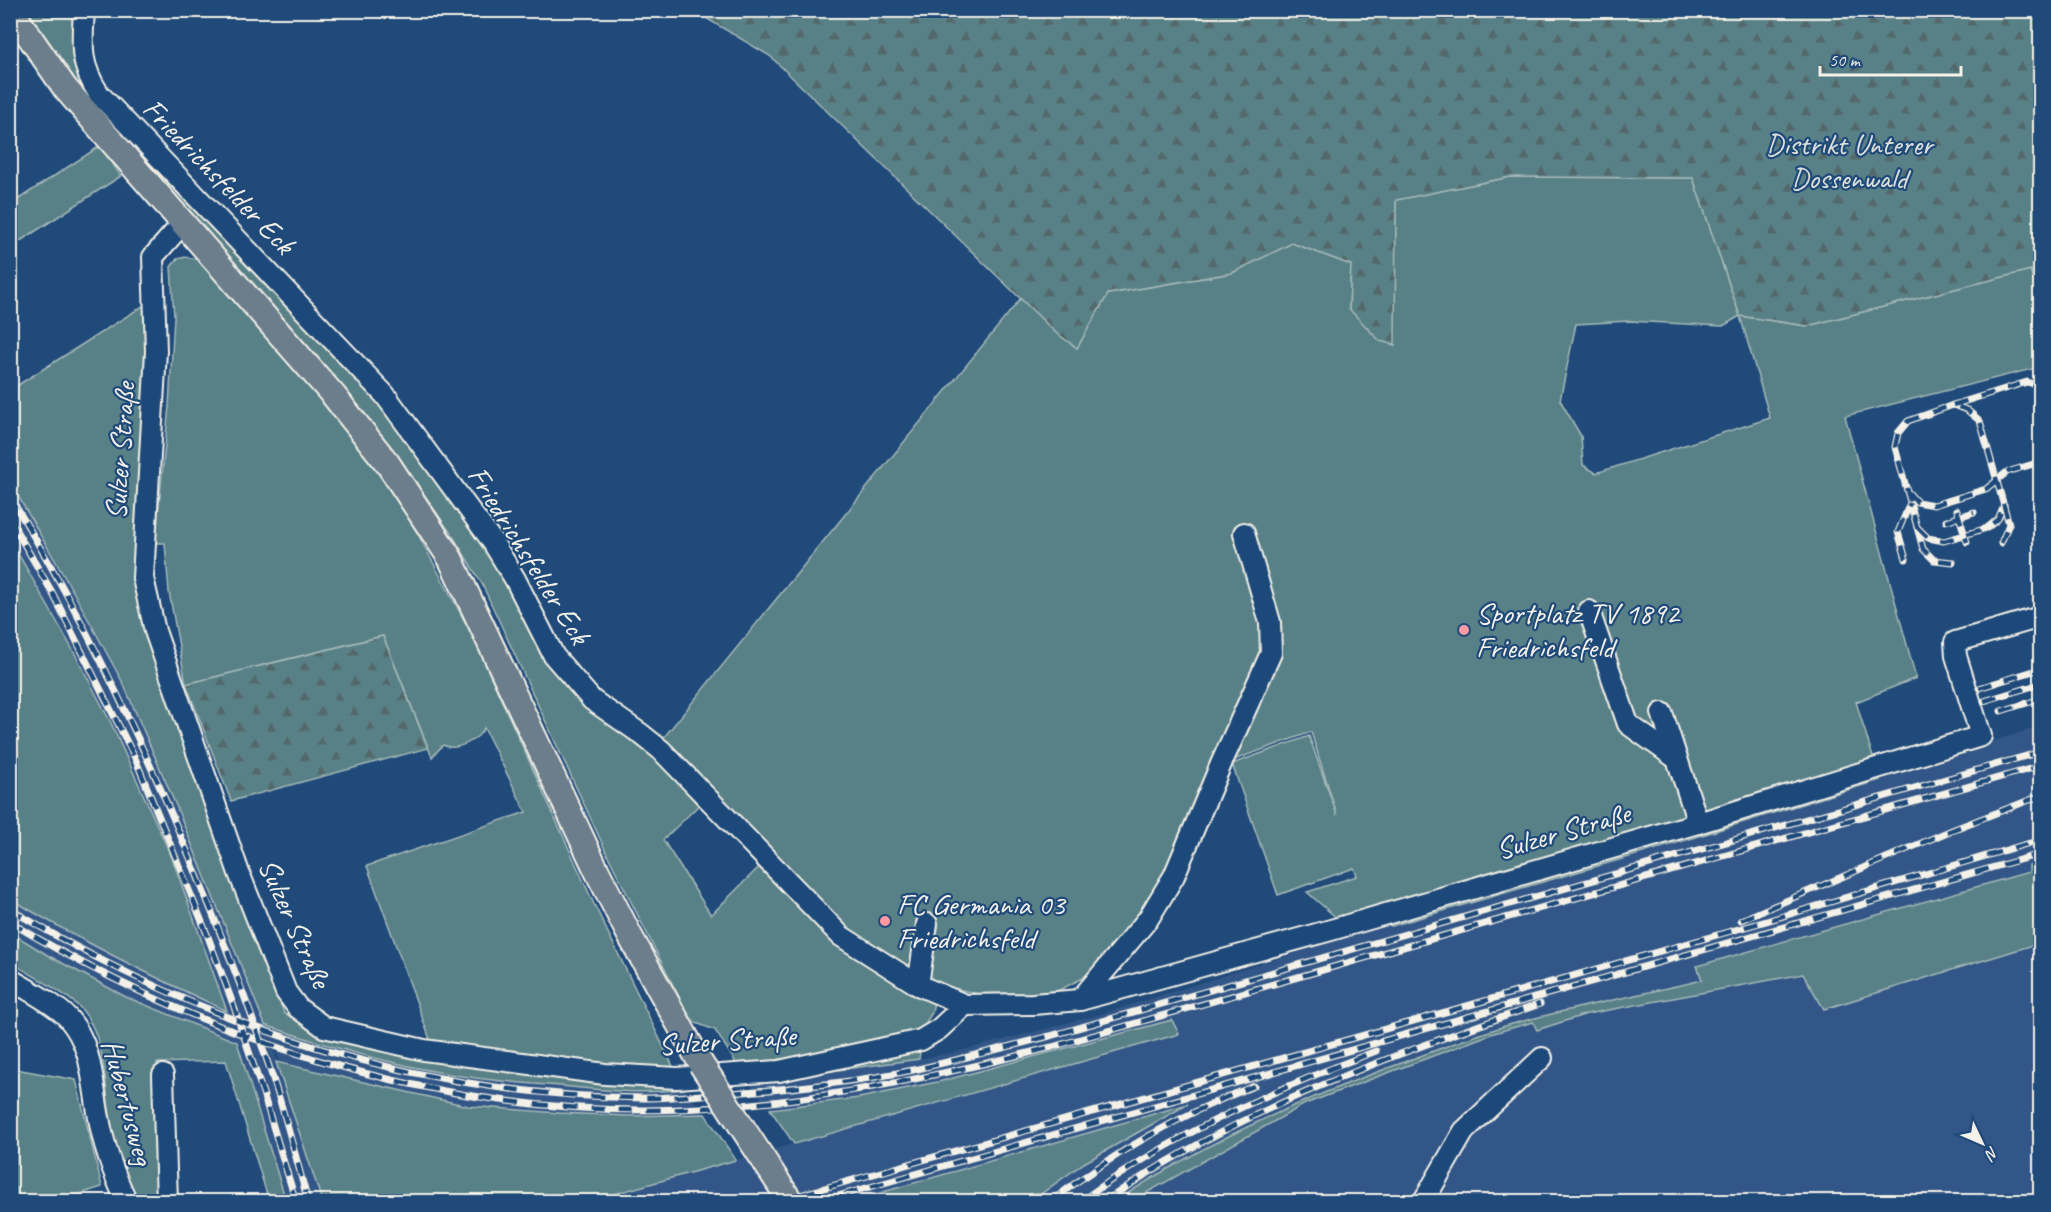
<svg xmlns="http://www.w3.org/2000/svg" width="2051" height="1212" viewBox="0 0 2051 1212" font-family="Caveat,sans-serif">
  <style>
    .built { fill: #325787 }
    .green { fill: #598187; stroke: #a6b9b8; stroke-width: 1.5; fill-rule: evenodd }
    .forest { fill: url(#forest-firs); stroke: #a6b9b8; stroke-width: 1.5 }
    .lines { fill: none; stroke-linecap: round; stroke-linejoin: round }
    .minor-casing { stroke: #f4f1e8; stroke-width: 24 }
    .major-casing { stroke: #f4f1e8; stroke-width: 28 }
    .minor { stroke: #1f4a7a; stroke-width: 20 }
    .major { stroke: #6c7d8c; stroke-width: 24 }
    .rail-casing { stroke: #f4f1e8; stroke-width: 7 }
    .rail { stroke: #1f4a7a; stroke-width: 4.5; stroke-dasharray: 14; stroke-linecap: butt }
    .major-bridge-casing { stroke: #f4f1e8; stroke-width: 28; stroke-linecap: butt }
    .major-bridge { stroke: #6c7d8c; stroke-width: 24 }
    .poi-dot { fill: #ff9aa2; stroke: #1f4a7a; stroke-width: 2 }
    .labels { text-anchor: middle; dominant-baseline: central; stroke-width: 4.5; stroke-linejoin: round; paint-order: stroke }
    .park-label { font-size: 30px; fill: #dde0d9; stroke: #1f4a7a }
    .street-label { font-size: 30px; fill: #f4f1e8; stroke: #1f4a7a }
    .poi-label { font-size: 30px; fill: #f4f1e8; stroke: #1f4a7a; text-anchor: start }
  </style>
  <defs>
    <pattern id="forest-firs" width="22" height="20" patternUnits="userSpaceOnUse" patternTransform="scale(1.5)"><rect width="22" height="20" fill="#598187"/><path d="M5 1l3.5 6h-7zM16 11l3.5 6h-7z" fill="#52676a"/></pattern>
  </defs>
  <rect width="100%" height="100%" fill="#1f4a7a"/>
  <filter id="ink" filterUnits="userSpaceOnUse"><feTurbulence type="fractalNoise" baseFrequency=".0167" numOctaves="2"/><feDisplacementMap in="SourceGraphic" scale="12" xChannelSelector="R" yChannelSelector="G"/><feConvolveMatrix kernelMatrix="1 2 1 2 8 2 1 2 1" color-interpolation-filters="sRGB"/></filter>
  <g filter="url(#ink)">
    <!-- built -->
    <g class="built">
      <path d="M10 484 75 595 123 683 177 808 265 1025 482 1079 626 1092H665L684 1089 705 1114 630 1116 559 1113 468 1106 281 1063 269 1036 323 1201H286L237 1043 129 998 49 956 11 932V899L63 930 134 967 227 1011 172 858 111 723 74 652 11 541Z"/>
      <path d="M2040 726V862L2029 865 2030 872 1697 966 1702 979 1513 1024 1465 1039 1307 1099 1198 1152 1154 1176 1116 1201H1031L1084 1163 1185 1105 852 1201 589 1202 1179 1034 1172 1021 942 1081 859 1098 770 1109 747 1080 786 1077 919 1059 956 1052 1098 1015 1334 941 1715 832Z"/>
      <path d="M2040 943V1201L1132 1202 1305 1104 1494 1033 1534 1022 1537 1030 1587 1014 1803 974 1825 1008Z"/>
    </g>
    <!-- green -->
    <g class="green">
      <path d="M28 11H78L79 59 379 398 571 663 602 694 615 720 652 752 1021 298 1055 332 1077 348 1108 294 1232 273 1292 243 1351 265 1349 309 1394 345 1396 200 1510 177 1693 178 1740 316 1807 326 2030 270 2040 303V367L1845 416 1916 678 1856 702 1880 780 1667 846 1391 926 1380 907 1340 921 1307 892 1357 876 1354 868 1278 895 1232 764 1309 736 1337 815 1311 732 1231 761 1155 897 1115 950 1083 978 1050 995 999 999 937 984 932 1013 924 1025 919 1059 786 1077 747 1080 715 1030 696 1023 687 1013 608 856 482 584 456 541 411 475 346 391 114 130 69 74ZM1740 316 1770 418 1596 473 1583 465 1581 436 1560 400 1576 324 1629 321 1723 326ZM701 803 760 866 711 915 663 840Z"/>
      <path d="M100 146 121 176 11 247V204Z"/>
      <path d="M186 257 197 259 211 272 347 428 400 501 471 633 594 904 684 1089C643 1095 602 1090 561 1086 535 1084 509 1082 483 1079 409 1070 335 1049 265 1025L177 808 123 683 75 595 11 484 10 390 146 304 150 354 137 573 234 879 284 1013 299 1022 322 1032 481 1064 511 1051H475L431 1042 367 866 526 812 484 728C478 740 456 752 443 745L432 757 383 636 186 684 169 592 165 543H155L169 406 174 317 171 267 177 259Z"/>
      <path d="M11 541 74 652 111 723 172 858 227 1011C153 977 81 941 11 899Z"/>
      <path d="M2040 862V943L1824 1009 1803 974 1587 1014 1537 1030 1533 1022 1494 1033 1305 1104 1132 1201H1116C1203 1143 1298 1101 1396 1065 1435 1051 1473 1035 1512 1024 1574 1007 1639 995 1702 980L1697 966 2029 872V865Z"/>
      <path d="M10 932 49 956 126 997 237 1042 286 1201H269L226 1061 157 1063 162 1184 157 1195 151 1201H136C126 1176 116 1150 111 1122 104 1087 107 1041 83 1011 69 994 30 975 11 962Z"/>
      <path d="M1172 1020 1179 1034 794 1144 770 1109 859 1098 942 1081Z"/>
      <path d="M276 1062 468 1106 559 1113 630 1116 705 1114 736 1160 589 1201H322Z"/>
      <path d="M10 1068 76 1080 102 1187 58 1201H11Z"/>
      <path d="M1188 1104 1084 1163 1031 1201H852Z"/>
    </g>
    <!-- forest -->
    <g class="forest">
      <path d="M694 11H2040V301L2031 270 1807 326 1740 316 1693 178 1510 177 1396 200 1395 345 1380 341 1349 309 1351 265 1292 243 1232 273 1108 294 1077 348 1055 332 770 56Z"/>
      <path d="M383 636 428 748 231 801 186 684Z"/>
    </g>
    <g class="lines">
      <defs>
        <g id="minor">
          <path d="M84 10C82 46 79 63 99 94L385 395 492 541 515 579 554 656 592 700 641 734 661 750 841 936 918 985 965 1005 1033 1004 1080 1000 1331 930 1698 823 1981 736 1956 656 1955 642 2040 617"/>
          <path d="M182 224 153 257 156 351 143 578 155 631 239 873 286 992 298 1008 324 1027 424 1050 605 1074 677 1078 779 1071 921 1040 939 1029 965 1005"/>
          <path d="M1589 611 1628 724 1677 759"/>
          <path d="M1662 713 1698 823"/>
          <path d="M10 979C26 989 57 1005 68 1018 93 1046 92 1083 99 1118 104 1148 114 1175 127 1202"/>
          <path d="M918 985 927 924"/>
          <path d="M1080 1000 1148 919 1174 876 1221 764 1271 653 1270 622 1244 533"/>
          <path d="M163 1075 167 1202"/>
          <path d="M1423 1202 1464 1131 1542 1058"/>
        </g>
        <path id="major" d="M11 10 65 88 334 396 388 464 450 558 597 871 630 936 701 1064"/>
      </defs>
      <!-- minor casing -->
      <use href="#minor" class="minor-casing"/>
      <!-- major casing -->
      <use href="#major" class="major-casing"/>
      <!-- minor -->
      <use href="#minor" class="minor"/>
      <!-- major -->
      <use href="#major" class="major"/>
      <defs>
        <g id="rail">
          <path d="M1953 405 2027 382 2040 386"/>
          <path d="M1908 492 1917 502 1934 505 1986 489 2007 472 2040 462"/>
          <path d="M10 497C79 608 135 726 185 846 218 926 250 1006 276 1088 288 1126 298 1164 308 1202"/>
          <path d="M1957 510 1967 542"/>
          <path d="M10 520 52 592 135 758 207 934 233 1004 263 1093 296 1202"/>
          <path d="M1946 521 1974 512"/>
          <path d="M1917 527 1928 538 1944 541 1987 528 1998 519 2004 505"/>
          <path d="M1906 559 1898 532 1910 503"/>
          <path d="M1953 562 1934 560 1923 549 1895 447 1898 433 1908 421 1953 405 1967 410 1980 421 2009 524 2001 543"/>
          <path d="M1979 688 2040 669"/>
          <path d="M1984 701 2040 684"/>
          <path d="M2001 711 2040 699"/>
          <path d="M10 909C203 1026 416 1096 643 1098 672 1098 701 1095 729 1093 792 1089 856 1082 918 1069 962 1059 1006 1047 1050 1036L2040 752"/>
          <path d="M1741 920 1952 830 2040 796"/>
          <path d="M10 922C201 1037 421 1110 645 1110 783 1109 919 1081 1052 1047L2040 766"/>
          <path d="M775 1202 1763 922 2040 840"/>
          <path d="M817 1202 2040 854"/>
          <path d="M1050 1202C1112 1154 1181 1114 1254 1086"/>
          <path d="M1080 1202C1169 1136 1273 1090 1376 1051"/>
          <path d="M1104 1202C1236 1110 1390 1056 1540 1004"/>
        </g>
      </defs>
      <!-- rail casing -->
      <use href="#rail" class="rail-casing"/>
      <!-- rail -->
      <use href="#rail" class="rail"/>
      <defs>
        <path id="major-bridge" d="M701 1064 791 1202"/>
      </defs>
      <!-- major-bridge casing -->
      <use href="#major-bridge" class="major-bridge-casing"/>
      <!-- major-bridge -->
      <use href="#major-bridge" class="major-bridge"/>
    </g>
  </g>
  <!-- markers -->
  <g class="poi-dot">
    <circle cx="1464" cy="630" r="6"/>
    <circle cx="885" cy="921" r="6"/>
  </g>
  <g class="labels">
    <!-- park labels -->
    <g class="park-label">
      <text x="1849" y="144">Distrikt Unterer<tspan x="1849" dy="34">Dossenwald</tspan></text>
    </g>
    <!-- street labels -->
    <g class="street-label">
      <text transform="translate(219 176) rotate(46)">Friedrichsfelder Eck</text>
      <text transform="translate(120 451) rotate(-86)">Sulzer Straße</text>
      <text transform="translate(529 555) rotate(58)">Friedrichsfelder Eck</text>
      <text transform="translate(1563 831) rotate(-16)">Sulzer Straße</text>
      <text transform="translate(295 923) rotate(66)">Sulzer Straße</text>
      <text transform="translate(727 1040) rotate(-4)">Sulzer Straße</text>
      <text transform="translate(128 1102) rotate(75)">Hubertusweg</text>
    </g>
    <!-- poi labels -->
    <g class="poi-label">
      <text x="1476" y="613">Sportplatz TV 1892<tspan x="1476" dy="34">Friedrichsfeld</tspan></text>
      <text x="897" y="904">FC Germania 03<tspan x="897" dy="34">Friedrichsfeld</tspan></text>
    </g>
  </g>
  <!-- margin -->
  <rect width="2051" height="1212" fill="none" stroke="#1f4a7a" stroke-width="36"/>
  <rect x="18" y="18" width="2015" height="1176" fill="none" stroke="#f4f1e8" stroke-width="2" filter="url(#ink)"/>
  <!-- north arrow -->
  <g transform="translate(1982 1143) rotate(134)" stroke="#1f4a7a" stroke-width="4.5" paint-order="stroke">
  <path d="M0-4.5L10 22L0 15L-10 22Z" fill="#f4f1e8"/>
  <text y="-9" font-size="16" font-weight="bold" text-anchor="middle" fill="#f4f1e8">N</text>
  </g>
  <!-- scale -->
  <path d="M1820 66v9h141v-9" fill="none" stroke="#f4f1e8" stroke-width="3"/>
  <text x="1829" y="66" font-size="18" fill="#f4f1e8" stroke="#1f4a7a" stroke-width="4.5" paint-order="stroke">50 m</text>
</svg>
